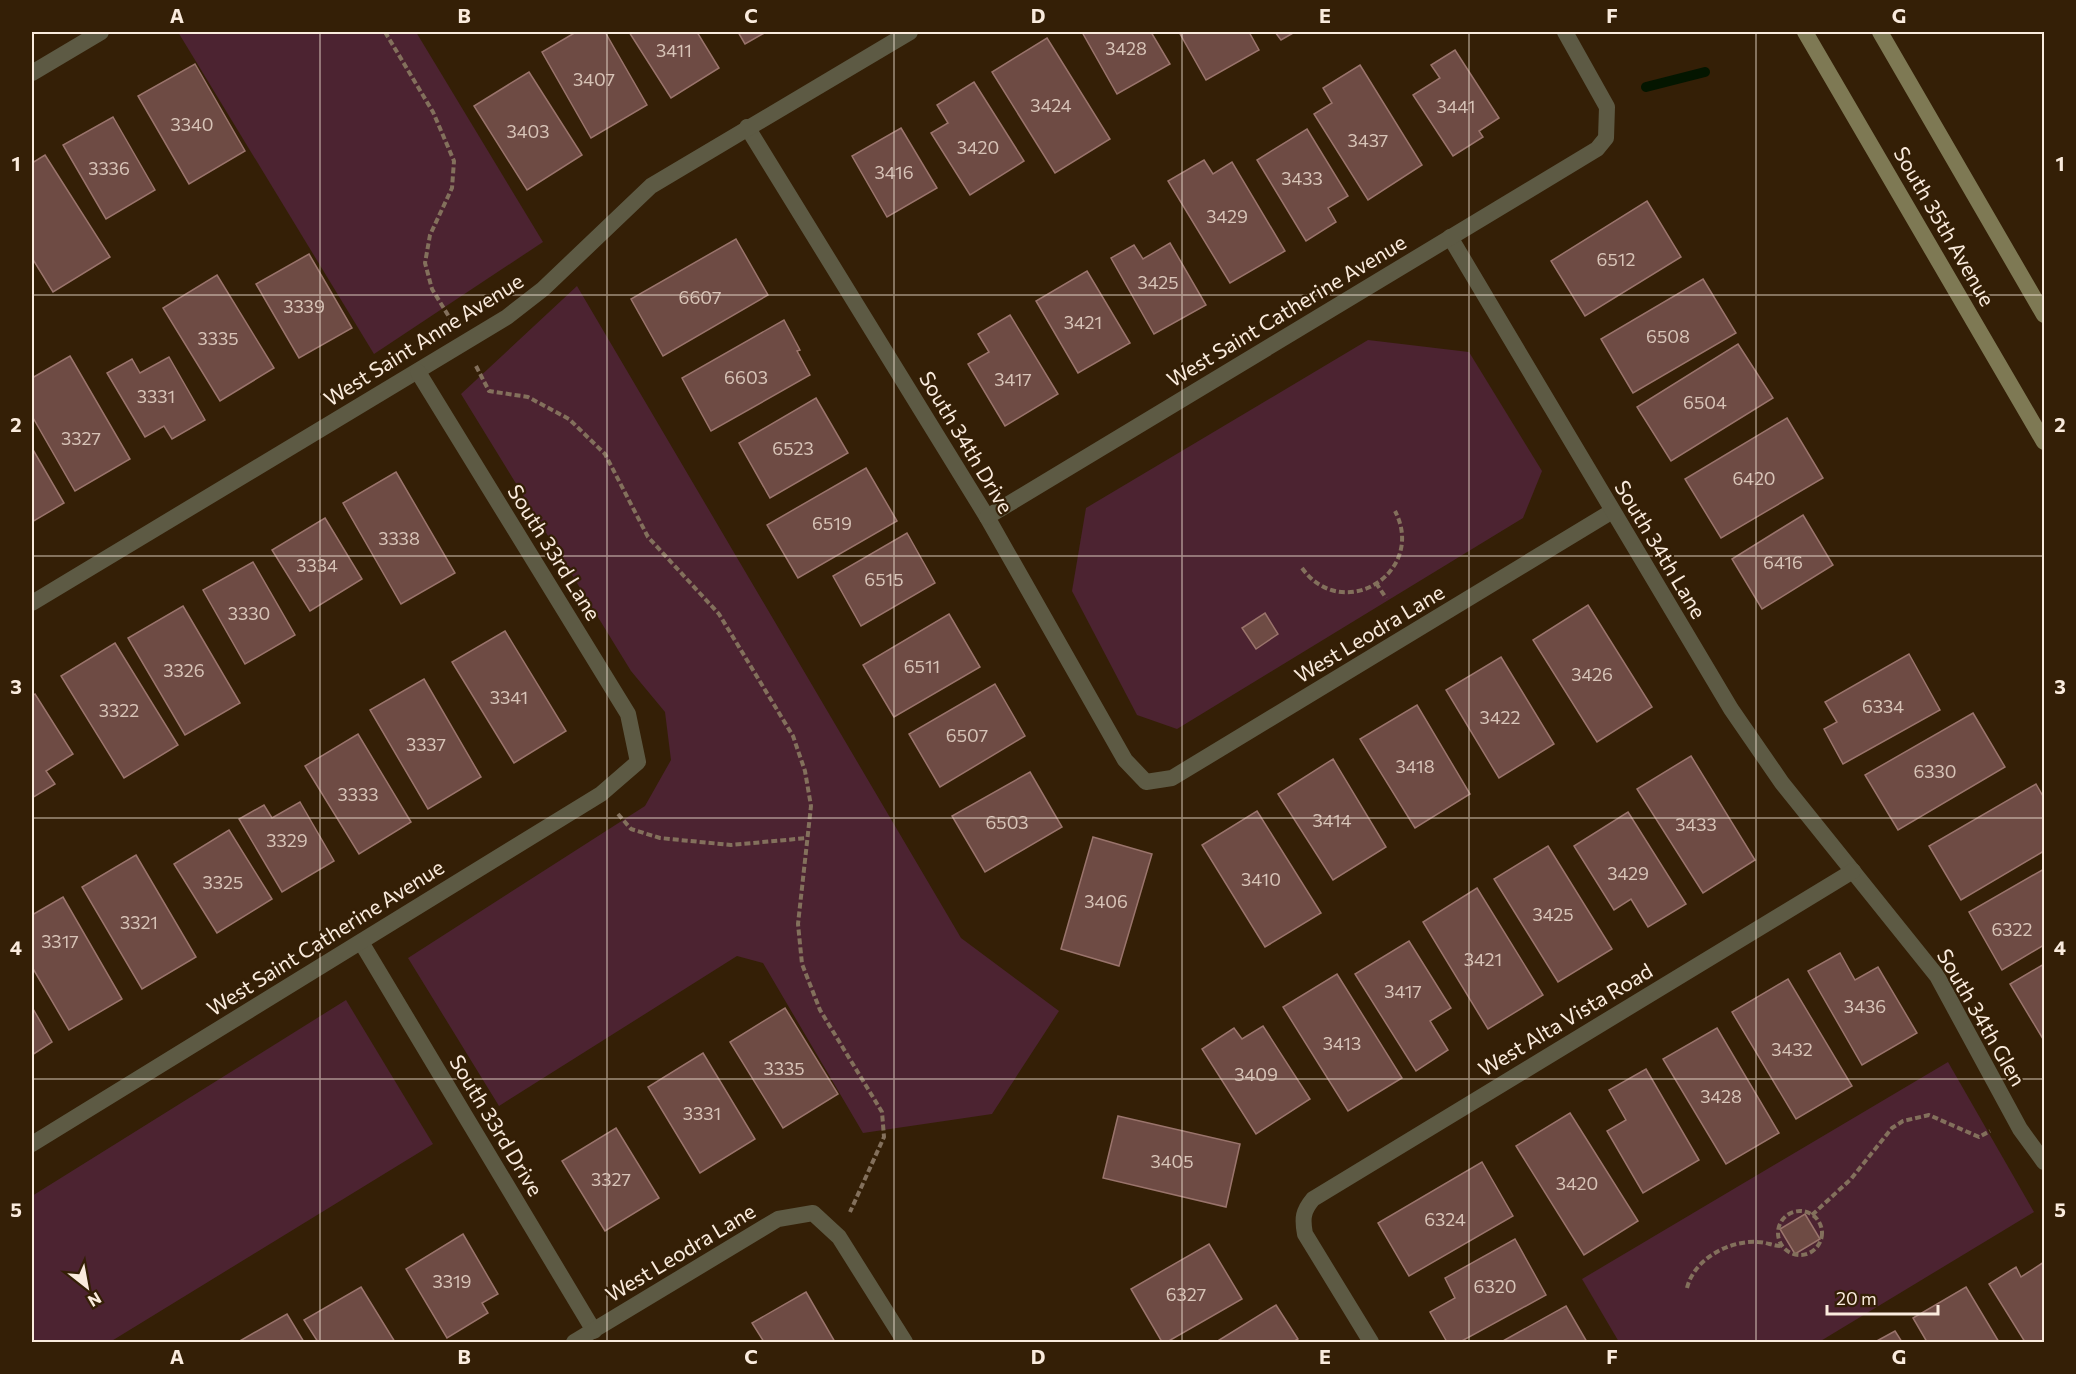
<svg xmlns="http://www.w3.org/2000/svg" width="2076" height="1374" viewBox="0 0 2076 1374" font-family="Commissioner,sans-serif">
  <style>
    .green { fill: #4c2331 }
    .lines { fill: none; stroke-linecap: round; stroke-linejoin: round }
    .stream { stroke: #041600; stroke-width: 10 }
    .building { fill: #6e4b44; stroke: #9a746c; stroke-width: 1.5 }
    .path { stroke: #83705c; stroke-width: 4; stroke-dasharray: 6 3; stroke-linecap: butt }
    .minor { stroke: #5d5a44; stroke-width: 16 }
    .secondary { stroke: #7e7954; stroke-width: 16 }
    .grid { fill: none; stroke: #faebdd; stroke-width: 1.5; stroke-opacity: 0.55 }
    .labels { text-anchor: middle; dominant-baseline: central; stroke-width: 4.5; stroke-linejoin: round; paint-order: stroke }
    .number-label { font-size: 18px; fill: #d7c3b7 }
    .street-label { font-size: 21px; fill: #faebdd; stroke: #341f06 }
    .neatline { fill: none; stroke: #faebdd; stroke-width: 2 }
    .grid-label { font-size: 20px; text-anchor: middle; font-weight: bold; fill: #faebdd }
  </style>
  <rect width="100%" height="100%" fill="#341f06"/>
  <!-- green -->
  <g class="green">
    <path d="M178 32H416L543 242 374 354Z"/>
    <path d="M577 286 961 938 1059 1011 992 1114 863 1133 763 963 737 956 499 1106 408 958 645 806 671 760 665 712 631 671 461 394Z"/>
    <path d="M1368 340 1469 352 1542 471 1523 518 1177 729 1137 715 1072 591 1086 508Z"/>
    <path d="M346 1000 433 1144 110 1342H32V1196Z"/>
    <path d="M1948 1062 2034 1212 1819 1342H1619L1582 1279Z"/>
  </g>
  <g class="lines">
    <!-- stream -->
    <path class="stream" d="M1646 87 1705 72"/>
  </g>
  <!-- building -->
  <g class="building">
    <path d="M576 32H605L647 105 591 138 542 52Z"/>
    <path d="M629 32H697L719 68 671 98Z"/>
    <path d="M738 32H766L745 44Z"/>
    <path d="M1082 32H1151L1170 64 1117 94Z"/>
    <path d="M1179 32H1249L1259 50 1206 80Z"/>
    <path d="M1275 32H1295L1281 40Z"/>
    <path d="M1047 38 1110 139 1055 173 992 72Z"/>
    <path d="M1455 50 1499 118 1479 131 1483 137 1453 156 1413 95 1440 78 1431 65Z"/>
    <path d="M195 64 245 151 189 184 138 96Z"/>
    <path d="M1360 65 1422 165 1368 200 1314 114 1332 103 1323 88Z"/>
    <path d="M529 72 582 155 527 190 474 106Z"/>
    <path d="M974 82 1024 161 970 195 931 133 948 123 937 105Z"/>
    <path d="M113 117 155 190 106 219 63 145Z"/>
    <path d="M901 128 937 188 887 217 852 156Z"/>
    <path d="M1307 129 1348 196 1328 208 1336 222 1306 241 1257 160Z"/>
    <path d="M45 155 110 257 53 292 32 258V163Z"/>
    <path d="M1204 160 1213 174 1232 162 1285 251 1230 283 1168 181Z"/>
    <path d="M1647 201 1681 257 1585 316 1551 261Z"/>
    <path d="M736 239 768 295 663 356 631 299Z"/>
    <path d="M1170 243 1206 305 1154 334 1111 258 1134 245 1143 259Z"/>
    <path d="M309 254 352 328 299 358 256 284Z"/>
    <path d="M1087 271 1130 343 1078 373 1036 301Z"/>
    <path d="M217 275 274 368 220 401 163 308Z"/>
    <path d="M1703 279 1736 333 1633 393 1601 339Z"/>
    <path d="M1010 315 1058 394 1005 426 968 364 989 352 978 334Z"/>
    <path d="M784 320 800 350 797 351 810 375 711 431 682 378Z"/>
    <path d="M1738 344 1773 398 1671 461 1637 407Z"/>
    <path d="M70 356 130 459 75 491 32 416V378Z"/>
    <path d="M169 357 205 420 172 439 164 426 145 437 107 373 132 359 140 373Z"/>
    <path d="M816 398 848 453 770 498 739 443Z"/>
    <path d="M1787 418 1823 478 1721 538 1685 479Z"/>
    <path d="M32 448 64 503 32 522Z"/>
    <path d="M866 468 897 521 798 578 767 525Z"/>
    <path d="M396 472 455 573 401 604 343 503Z"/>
    <path d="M1803 515 1833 565 1762 609 1732 559Z"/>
    <path d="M325 518 362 579 310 611 272 550Z"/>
    <path d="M907 533 935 583 861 626 833 576Z"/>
    <path d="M253 562 295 635 245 664 203 590Z"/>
    <path d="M1588 605 1652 707 1597 742 1533 640Z"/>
    <path d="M183 606 240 703 185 735 128 638Z"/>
    <path d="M1265 613 1278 634 1256 649 1242 628Z"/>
    <path d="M949 614 980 667 894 717 863 665Z"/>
    <path d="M505 631 566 731 514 763 452 662Z"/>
    <path d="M115 643 178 745 124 778 61 676Z"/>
    <path d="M1909 654 1940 710 1843 764 1824 729 1837 722 1825 702Z"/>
    <path d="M1501 657 1554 744 1499 778 1446 690Z"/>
    <path d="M424 679 481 777 428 809 370 710Z"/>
    <path d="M995 684 1025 736 940 787 909 734Z"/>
    <path d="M35 694 73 754 46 771 55 784 32 798V696Z"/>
    <path d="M1417 705 1470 794 1415 828 1360 739Z"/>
    <path d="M1973 713 2005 767 1898 830 1865 775Z"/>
    <path d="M358 734 411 822 359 854 305 766Z"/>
    <path d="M1691 756 1755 860 1703 893 1637 789Z"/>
    <path d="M1333 759 1386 847 1333 880 1278 794Z"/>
    <path d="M1030 772 1062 827 985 872 952 816Z"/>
    <path d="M2036 784 2044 798V851L1961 900 1929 846Z"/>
    <path d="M300 802 334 861 282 892 239 819 264 805 272 818Z"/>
    <path d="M1257 811 1321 913 1265 947 1202 845Z"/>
    <path d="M1628 812 1686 904 1648 927 1631 899 1614 910 1574 846Z"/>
    <path d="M229 830 272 899 217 933 174 864Z"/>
    <path d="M1093 837 1152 854 1119 966 1061 949Z"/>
    <path d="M1548 846 1612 949 1558 982 1494 879Z"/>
    <path d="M136 855 196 957 142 989 82 887Z"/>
    <path d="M2044 869V945L2002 970 1969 912Z"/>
    <path d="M1477 888 1543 995 1488 1029 1423 922Z"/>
    <path d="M63 897 122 999 69 1030 32 967V915Z"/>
    <path d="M1409 941 1451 1008 1430 1021 1448 1050 1416 1071 1355 974Z"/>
    <path d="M1840 953 1855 980 1878 967 1917 1033 1862 1065 1808 971Z"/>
    <path d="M2044 964V1038L2043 1039 2010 984Z"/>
    <path d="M1337 974 1402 1078 1348 1111 1283 1007Z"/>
    <path d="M1788 979 1852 1086 1796 1119 1732 1012Z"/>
    <path d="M32 1007 52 1042 32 1055Z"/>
    <path d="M785 1008 838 1094 783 1128 730 1042Z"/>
    <path d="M1263 1026 1310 1099 1256 1134 1202 1049 1234 1028 1242 1039Z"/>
    <path d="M1717 1028 1779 1133 1726 1164 1663 1059Z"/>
    <path d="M703 1053 755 1139 700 1173 648 1087Z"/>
    <path d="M1646 1069 1699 1160 1643 1193 1607 1131 1626 1120 1609 1090Z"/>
    <path d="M1570 1113 1638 1221 1584 1255 1516 1146Z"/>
    <path d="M1118 1116 1240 1144 1226 1207 1103 1178Z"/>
    <path d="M616 1128 659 1198 605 1231 562 1161Z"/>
    <path d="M1482 1162 1513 1216 1409 1276 1378 1223Z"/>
    <path d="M1805 1214 1820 1239 1795 1254 1780 1229Z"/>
    <path d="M463 1234 498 1294 482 1303 488 1313 447 1338 406 1269Z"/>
    <path d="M1515 1239 1546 1295 1460 1342H1447L1430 1312 1455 1298 1445 1278Z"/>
    <path d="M1209 1244 1242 1299 1167 1342H1162L1131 1289Z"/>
    <path d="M2044 1262V1342H2025L1989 1284 2016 1267 2021 1277Z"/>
    <path d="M361 1287 395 1342H318L304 1320Z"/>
    <path d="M1966 1287 1999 1342H1927L1913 1318Z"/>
    <path d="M806 1292 835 1342H764L752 1323Z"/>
    <path d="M1276 1305 1298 1339 1293 1342H1216Z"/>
    <path d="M1566 1306 1587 1342H1501Z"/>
    <path d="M287 1314 304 1342H238Z"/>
    <path d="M1895 1331 1902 1342H1875Z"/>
  </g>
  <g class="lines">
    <!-- path -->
    <g class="path">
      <path d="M385 32 433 112 454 161 452 188 430 235 425 263 432 289 451 320"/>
      <path d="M476 366 489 391 528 397 569 419 605 454 648 537 719 614 793 736 805 771 811 806 798 924 802 964 820 1010 882 1112 884 1137 850 1212"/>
      <path d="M1302 568C1343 625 1427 572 1395 511"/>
      <path d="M1376 583 1386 598"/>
      <path d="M618 814 631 829 660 838 731 845 807 838"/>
      <circle cx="1800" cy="1233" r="22"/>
      <path d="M1812 1215 1851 1179 1892 1128 1903 1121 1929 1115 1979 1137 1990 1131"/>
      <path d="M1687 1288C1694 1259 1729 1240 1758 1242 1766 1242 1773 1246 1781 1246"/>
    </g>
    <!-- minor -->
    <g class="minor">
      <path d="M32 73 101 32"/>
      <path d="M747 127 987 517 1125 760 1146 782 1172 778 1611 512"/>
      <path d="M1450 237 1731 709 1782 783 1937 976 2020 1129 2044 1162"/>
      <path d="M987 517 1597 149 1606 138 1607 107 1565 32"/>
      <path d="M32 603 507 317 543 289 651 186 910 32"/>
      <path d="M361 942 594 1331"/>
      <path d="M32 1144 601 794 638 762 628 714 418 372"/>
      <path d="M574 1342 778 1219 813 1213 839 1237 905 1342"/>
      <path d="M1371 1342 1305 1234C1302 1218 1303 1211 1313 1199L1853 871"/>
    </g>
    <!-- secondary -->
    <g class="secondary">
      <path d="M1805 32 2044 442"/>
      <path d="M1880 32 2044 315"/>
    </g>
  </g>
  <!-- grid -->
  <path class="grid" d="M320 32V1342M607 32V1342M894 32V1342M1182 32V1342M1469 32V1342M1756 32V1342M32 295H2044M32 556H2044M32 818H2044M32 1079H2044"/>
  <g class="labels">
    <!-- number labels -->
    <g class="number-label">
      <text x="1126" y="48">3428</text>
      <text x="674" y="50">3411</text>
      <text x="594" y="79">3407</text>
      <text x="1051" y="105">3424</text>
      <text x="1456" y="106">3441</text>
      <text x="192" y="124">3340</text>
      <text x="528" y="131">3403</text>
      <text x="1368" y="140">3437</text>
      <text x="978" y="147">3420</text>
      <text x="109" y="168">3336</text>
      <text x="894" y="172">3416</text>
      <text x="1302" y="178">3433</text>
      <text x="1227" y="216">3429</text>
      <text x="1616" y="259">6512</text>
      <text x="1158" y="282">3425</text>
      <text x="700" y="297">6607</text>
      <text x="304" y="306">3339</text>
      <text x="1083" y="322">3421</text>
      <text x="1668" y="336">6508</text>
      <text x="218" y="338">3335</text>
      <text x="746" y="377">6603</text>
      <text x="1013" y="379">3417</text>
      <text x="156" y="396">3331</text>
      <text x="1705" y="402">6504</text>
      <text x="81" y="438">3327</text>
      <text x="793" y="448">6523</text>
      <text x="1754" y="478">6420</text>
      <text x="832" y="523">6519</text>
      <text x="399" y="538">3338</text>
      <text x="1783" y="562">6416</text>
      <text x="317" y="565">3334</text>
      <text x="884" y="579">6515</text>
      <text x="249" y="613">3330</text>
      <text x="922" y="666">6511</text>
      <text x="184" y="670">3326</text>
      <text x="1592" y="674">3426</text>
      <text x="509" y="697">3341</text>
      <text x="1883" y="706">6334</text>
      <text x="119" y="710">3322</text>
      <text x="1500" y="717">3422</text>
      <text x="967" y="735">6507</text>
      <text x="426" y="744">3337</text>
      <text x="1415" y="766">3418</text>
      <text x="1935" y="771">6330</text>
      <text x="358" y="794">3333</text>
      <text x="1332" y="820">3414</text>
      <text x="1007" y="822">6503</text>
      <text x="1696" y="824">3433</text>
      <text x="287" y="840">3329</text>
      <text x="1628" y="873">3429</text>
      <text x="1261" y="879">3410</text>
      <text x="223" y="882">3325</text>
      <text x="1106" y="901">3406</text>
      <text x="1553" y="914">3425</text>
      <text x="139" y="922">3321</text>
      <text x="2012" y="929">6322</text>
      <text x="60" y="941">3317</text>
      <text x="1483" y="959">3421</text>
      <text x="1403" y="991">3417</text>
      <text x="1865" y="1006">3436</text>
      <text x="1342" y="1043">3413</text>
      <text x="1792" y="1049">3432</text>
      <text x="784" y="1068">3335</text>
      <text x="1256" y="1074">3409</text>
      <text x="1721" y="1096">3428</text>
      <text x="702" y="1113">3331</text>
      <text x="1172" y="1161">3405</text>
      <text x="611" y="1179">3327</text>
      <text x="1577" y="1183">3420</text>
      <text x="1445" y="1219">6324</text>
      <text x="452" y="1281">3319</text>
      <text x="1495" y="1286">6320</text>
      <text x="1186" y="1294">6327</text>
    </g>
    <!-- street labels -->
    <g class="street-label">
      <text transform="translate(1945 226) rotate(60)">South 35th Avenue</text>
      <text transform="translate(1286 310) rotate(-31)">West Saint Catherine Avenue</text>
      <text transform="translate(423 339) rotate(-32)">West Saint Anne Avenue</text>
      <text transform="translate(967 442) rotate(59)">South 34th Drive</text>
      <text transform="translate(1661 549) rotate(59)">South 34th Lane</text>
      <text transform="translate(555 552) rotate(58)">South 33rd Lane</text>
      <text transform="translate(1369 633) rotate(-31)">West Leodra Lane</text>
      <text transform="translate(325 937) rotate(-32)">West Saint Catherine Avenue</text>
      <text transform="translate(1982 1017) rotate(60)">South 34th Glen</text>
      <text transform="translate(1565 1019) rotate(-31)">West Alta Vista Road</text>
      <text transform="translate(497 1125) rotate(59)">South 33rd Drive</text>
      <text transform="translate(680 1252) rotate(-31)">West Leodra Lane</text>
    </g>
  </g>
  <!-- border -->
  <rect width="2076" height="1374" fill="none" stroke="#341f06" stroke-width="66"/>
  <!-- north arrow -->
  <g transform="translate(87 1287) rotate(149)" stroke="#341f06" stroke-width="4.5" paint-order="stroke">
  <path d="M0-4.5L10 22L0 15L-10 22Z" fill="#faebdd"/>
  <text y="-9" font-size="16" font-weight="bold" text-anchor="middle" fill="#faebdd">N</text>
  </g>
  <!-- scale -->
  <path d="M1827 1305v9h111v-9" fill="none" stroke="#faebdd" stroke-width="3"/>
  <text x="1836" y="1305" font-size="18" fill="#faebdd" stroke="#341f06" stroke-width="4.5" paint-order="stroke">20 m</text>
  <rect x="33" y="33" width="2010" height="1308" class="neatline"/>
  <g class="grid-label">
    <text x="177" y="23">A</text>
    <text x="464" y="23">B</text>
    <text x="751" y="23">C</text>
    <text x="1038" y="23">D</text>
    <text x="1325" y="23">E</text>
    <text x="1612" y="23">F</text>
    <text x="1899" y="23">G</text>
    <text x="16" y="171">1</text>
    <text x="2060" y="171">1</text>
    <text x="16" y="432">2</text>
    <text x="2060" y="432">2</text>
    <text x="16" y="694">3</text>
    <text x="2060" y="694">3</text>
    <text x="16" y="955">4</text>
    <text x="2060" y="955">4</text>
    <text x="16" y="1217">5</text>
    <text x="2060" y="1217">5</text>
    <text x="177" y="1364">A</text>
    <text x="464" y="1364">B</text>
    <text x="751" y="1364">C</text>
    <text x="1038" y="1364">D</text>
    <text x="1325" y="1364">E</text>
    <text x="1612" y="1364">F</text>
    <text x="1899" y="1364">G</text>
  </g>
</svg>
